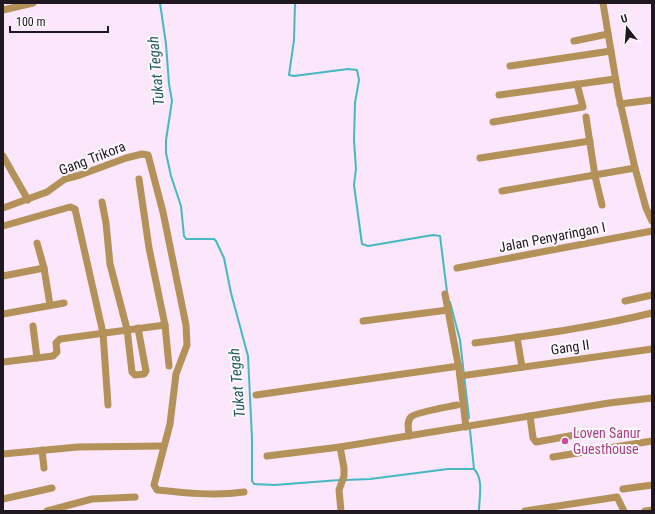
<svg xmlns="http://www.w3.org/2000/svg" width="655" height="514" viewBox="0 0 655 514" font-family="'Roboto Condensed',sans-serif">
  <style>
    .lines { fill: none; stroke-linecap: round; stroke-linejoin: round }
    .stream { stroke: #45b9c1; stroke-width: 2 }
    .minor { stroke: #b39159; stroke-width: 7 }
    .hotel-dot { fill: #d1479c; stroke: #fef9fe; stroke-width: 1.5 }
    .labels { text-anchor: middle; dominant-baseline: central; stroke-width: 4; stroke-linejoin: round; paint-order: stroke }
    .street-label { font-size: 14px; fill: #201820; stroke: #fef9fe }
    .hotel-label { font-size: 14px; fill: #b23c85; stroke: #fef9fe; text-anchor: start }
    .water-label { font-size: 15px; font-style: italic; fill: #1e5d61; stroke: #fef9fe }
  </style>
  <rect width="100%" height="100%" fill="#fbe6fc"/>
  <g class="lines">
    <!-- stream -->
    <g class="stream">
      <path d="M160 3 166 44 169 84 172 101 166 140V153L171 176 181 206 184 236 186 239H214L216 241 224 258 231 293 248 356 252 438V481L254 484 274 485 340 480"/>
      <path d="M295 3 294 40 289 75 294 76 348 69 357 70 359 80 355 103 354 140 356 169 354 185 362 244 368 246 433 235 440 236 447 292"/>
      <path d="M450 302 460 340 469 418"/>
      <path d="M470 430 474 469"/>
      <path d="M345 480 370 479 448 469H474C484 479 479 498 479 511"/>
    </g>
    <!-- minor -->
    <g class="minor">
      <path d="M603 3 618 93 635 168 646 208 652 221"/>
      <path d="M3 10 33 3"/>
      <path d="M574 41 608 34"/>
      <path d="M510 66 611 51"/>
      <path d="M499 95 615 79"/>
      <path d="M620 104 652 100"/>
      <path d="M586 117 595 176 602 205"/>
      <path d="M493 122 583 107 577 84"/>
      <path d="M3 156 28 200"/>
      <path d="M480 158 590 141"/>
      <path d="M139 179 149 248 165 325 169 366"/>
      <path d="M502 191 635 168"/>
      <path d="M102 202 106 223 110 264 127 329 132 372 135 375 144 374 146 371 138 328"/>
      <path d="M3 208 47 192 65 179 80 175 126 158 142 154 148 155 163 212 186 325 187 345 176 374 170 424 154 485 157 490C186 493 215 496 244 492"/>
      <path d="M3 226 70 207 75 209 103 333 108 405"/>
      <path d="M37 243 44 268 50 305"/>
      <path d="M457 268 652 231"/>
      <path d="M3 276 44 268"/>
      <path d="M445 294 459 369 466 427"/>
      <path d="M625 301 652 295"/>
      <path d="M3 314 64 303"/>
      <path d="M363 321 448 310"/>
      <path d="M33 326 37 358"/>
      <path d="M517 337 522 367"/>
      <path d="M475 343C534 335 595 327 652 313"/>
      <path d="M3 362 53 356 57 352 56 343 60 339 165 325"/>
      <path d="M460 376 652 349"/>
      <path d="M256 395 459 366"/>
      <path d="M530 416 533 438 536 442 586 433"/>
      <path d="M409 436C409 431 406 422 411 417 416 412 448 407 457 405"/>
      <path d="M340 447 344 468V476L339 490 341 511"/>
      <path d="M42 450 44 468"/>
      <path d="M3 454 78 447 163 446"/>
      <path d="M267 456 340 447 609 403 652 398"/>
      <path d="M553 457 652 441"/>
      <path d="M623 489 652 485"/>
      <path d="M3 499 52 488"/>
      <path d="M47 511 92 499 135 497"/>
      <path d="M525 511 617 497 624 511"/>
      <path d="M645 511 652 510"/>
    </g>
  </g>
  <!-- markers -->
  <circle class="hotel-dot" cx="565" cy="441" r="4"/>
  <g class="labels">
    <!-- street labels -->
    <g class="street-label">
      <text transform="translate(92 158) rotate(-21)">Gang Trikora</text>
      <text transform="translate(552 237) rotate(-11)">Jalan Penyaringan I</text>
      <text transform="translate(570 347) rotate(-8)">Gang II</text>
    </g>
    <!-- hotel labels -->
    <g class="hotel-label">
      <text x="573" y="433">Loven Sanur<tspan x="573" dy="16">Guesthouse</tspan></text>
    </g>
    <!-- water labels -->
    <g class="water-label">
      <text transform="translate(156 71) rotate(-95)">Tukat Tegah</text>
      <text transform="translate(237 383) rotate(-95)">Tukat Tegah</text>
    </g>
  </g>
  <!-- border -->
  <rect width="655" height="514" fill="none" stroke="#201820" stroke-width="8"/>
  <!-- north arrow -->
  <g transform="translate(627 28) rotate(343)" stroke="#fef9fe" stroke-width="3" paint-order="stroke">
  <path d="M0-3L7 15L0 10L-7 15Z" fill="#201820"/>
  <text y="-6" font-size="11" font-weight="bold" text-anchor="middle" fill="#201820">U</text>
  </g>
  <!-- scale -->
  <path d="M10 26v6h98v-6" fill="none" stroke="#201820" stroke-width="2"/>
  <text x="16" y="26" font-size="12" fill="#201820" stroke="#fef9fe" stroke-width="3" paint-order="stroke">100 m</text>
</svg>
